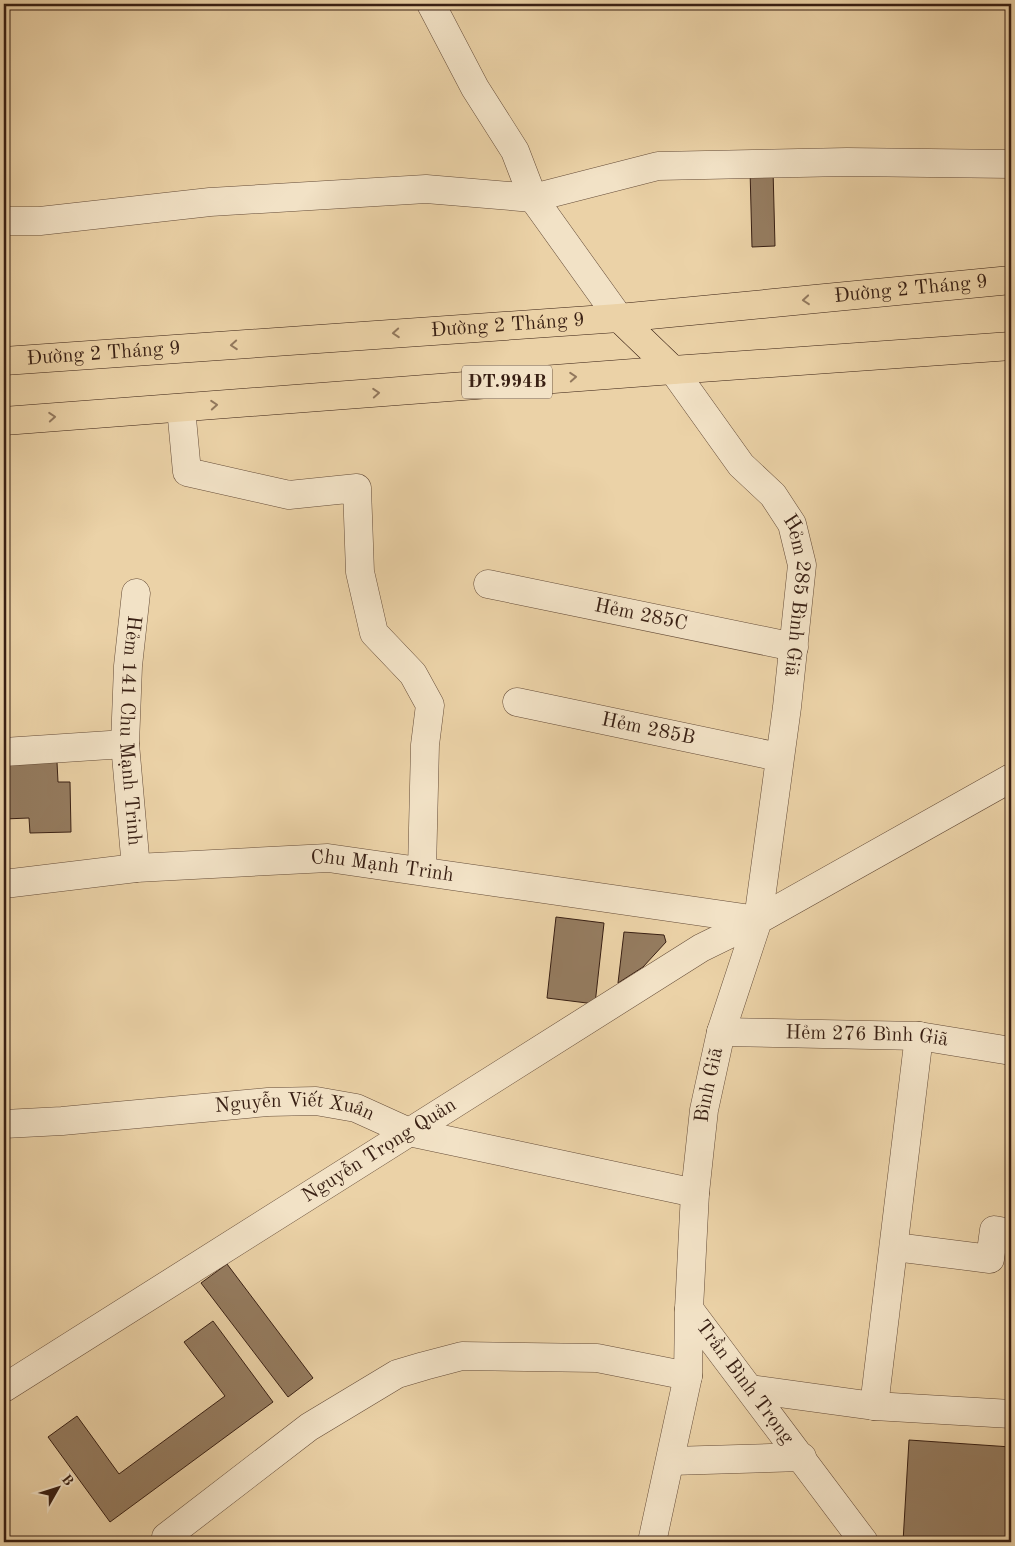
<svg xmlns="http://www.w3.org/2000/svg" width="1015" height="1546" viewBox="0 0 1015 1546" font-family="'Old Standard TT',serif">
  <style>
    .building { fill: #957c60; stroke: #381f13 }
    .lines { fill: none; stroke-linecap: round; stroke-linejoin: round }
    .minor-casing { stroke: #654c38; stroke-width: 29 }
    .major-casing { stroke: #381f13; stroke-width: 29 }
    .minor { stroke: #f2e2c6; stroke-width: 28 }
    .major { stroke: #ebd2a7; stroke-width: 28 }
    .oneway { stroke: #92785d }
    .labels { text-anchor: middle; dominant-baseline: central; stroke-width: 4; stroke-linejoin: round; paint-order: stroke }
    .shield { fill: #f2e2c6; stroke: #705a49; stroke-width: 1 }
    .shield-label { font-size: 19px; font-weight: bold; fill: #381f13 }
    .street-label { font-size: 20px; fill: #381f13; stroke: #f2e2c6 }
  </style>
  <rect width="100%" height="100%" fill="#ebd2a7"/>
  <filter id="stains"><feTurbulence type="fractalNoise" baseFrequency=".004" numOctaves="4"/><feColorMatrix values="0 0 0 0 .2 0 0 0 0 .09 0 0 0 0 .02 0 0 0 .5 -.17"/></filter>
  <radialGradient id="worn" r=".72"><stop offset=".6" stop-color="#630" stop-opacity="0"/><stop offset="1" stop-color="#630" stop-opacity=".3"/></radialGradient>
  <!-- building -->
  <g class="building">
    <path d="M750 169H773L775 246 752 247Z"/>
    <path d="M57 762 58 782H70L71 832 30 833 29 818 4 819V763Z"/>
    <path d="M556 917 604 923 595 1004 547 998Z"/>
    <path d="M624 932 664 935 666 942 643 967 618 983Z"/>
    <path d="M227 1264 313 1378 288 1397 201 1283Z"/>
    <path d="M213 1321 273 1402 110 1522 48 1437 77 1416 119 1474 225 1396 184 1342Z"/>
    <path d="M909 1440 1011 1447V1542H903Z"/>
  </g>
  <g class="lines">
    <defs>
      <g id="minor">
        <path d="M431 4 475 88 515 151 533 198 619 318"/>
        <path d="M4 221H40L210 202 426 189 533 198 658 166 847 162 1011 164"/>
        <path id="s1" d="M673 370 741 465 773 495 792 524 802 565 787 707 758 920"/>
        <path d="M181 408 187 472 289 495 357 488 360 572 374 633 413 674 430 705 425 745 422 870"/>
        <path id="s2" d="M488 584 794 647"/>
        <path id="s3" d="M136 593 128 666 125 744 136 868"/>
        <path id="s4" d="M517 702 779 757"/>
        <path d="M4 752 125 744"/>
        <path id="s5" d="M4 884 136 868 328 858 758 920"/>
        <path id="s6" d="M721 1032 919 1036 1011 1051"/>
        <path id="s7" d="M4 1124 62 1121 268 1102 316 1101 356 1108 409 1132 695 1193"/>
        <path d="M895 1247 990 1259 994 1230 1011 1233"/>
        <path id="s8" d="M689 1309 864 1542"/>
        <path id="s9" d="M4 1388 701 948 758 920"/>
        <path d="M750 1389 874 1406 1011 1414"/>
        <path d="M874 1406 919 1036"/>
        <path d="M671 1461 802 1457"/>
        <path d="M166 1537 309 1427 397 1374 424 1366 462 1356 597 1358 688 1376"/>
        <path id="s10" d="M652 1542 688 1376 689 1309 695 1193 704 1110 721 1032 758 920 1011 778"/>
      </g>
      <g id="major">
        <path d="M619 318 673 370"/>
        <path id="s11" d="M4 361 619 318 1011 280"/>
        <path d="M4 421 673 370 1011 346"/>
      </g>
    </defs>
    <!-- minor casing -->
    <use href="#minor" class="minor-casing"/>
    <!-- major casing -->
    <use href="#major" class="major-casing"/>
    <!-- minor -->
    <use href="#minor" class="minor"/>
    <!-- major -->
    <use href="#major" class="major"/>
  </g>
  <!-- one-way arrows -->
  <defs><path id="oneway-chevron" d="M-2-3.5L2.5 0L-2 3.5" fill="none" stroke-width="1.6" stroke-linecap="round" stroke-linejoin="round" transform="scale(1.25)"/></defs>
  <g class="oneway">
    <use href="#oneway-chevron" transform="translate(806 300) rotate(175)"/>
    <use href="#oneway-chevron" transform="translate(396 333) rotate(176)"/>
    <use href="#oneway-chevron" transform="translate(234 345) rotate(176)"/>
    <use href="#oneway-chevron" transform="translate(573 377) rotate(-4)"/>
    <use href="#oneway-chevron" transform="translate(376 393) rotate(-4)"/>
    <use href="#oneway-chevron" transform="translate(214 405) rotate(-4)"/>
    <use href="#oneway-chevron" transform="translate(52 417) rotate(-4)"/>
  </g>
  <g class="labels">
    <!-- shield labels -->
    <rect class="shield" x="462" y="365.5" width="90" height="33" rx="4"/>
    <g class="shield-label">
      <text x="507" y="382">ĐT.994B</text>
    </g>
    <!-- street labels -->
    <g class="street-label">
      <text stroke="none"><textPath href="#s11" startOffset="910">Đường 2 Tháng 9</textPath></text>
      <text stroke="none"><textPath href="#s11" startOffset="505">Đường 2 Tháng 9</textPath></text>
      <text stroke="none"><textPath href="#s11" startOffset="100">Đường 2 Tháng 9</textPath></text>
      <text stroke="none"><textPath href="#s1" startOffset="268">Hẻm 285 Bình Giã</textPath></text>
      <text stroke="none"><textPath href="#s2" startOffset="156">Hẻm 285C</textPath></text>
      <text stroke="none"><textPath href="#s4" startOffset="134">Hẻm 285B</textPath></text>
      <text stroke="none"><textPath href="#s3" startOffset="138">Hẻm 141 Chu Mạnh Trinh</textPath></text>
      <text stroke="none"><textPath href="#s5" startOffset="380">Chu Mạnh Trinh</textPath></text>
      <text stroke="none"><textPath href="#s6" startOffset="146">Hẻm 276 Bình Giã</textPath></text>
      <text stroke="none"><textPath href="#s10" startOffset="462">Bình Giã</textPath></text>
      <text stroke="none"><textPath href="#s7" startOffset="292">Nguyễn Viết Xuân</textPath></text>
      <text stroke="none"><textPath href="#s9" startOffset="444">Nguyễn Trọng Quản</textPath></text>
      <text stroke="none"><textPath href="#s8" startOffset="92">Trần Bình Trọng</textPath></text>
    </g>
  </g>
  <!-- margin -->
  <rect width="1015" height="1546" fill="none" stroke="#ebd2a7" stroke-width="20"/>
  <rect x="5" y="5" width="1005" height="1536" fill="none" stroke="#381f13" stroke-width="2.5"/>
  <rect x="10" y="10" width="995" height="1526" fill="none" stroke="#381f13"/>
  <!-- north arrow -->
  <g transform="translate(58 1488) rotate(51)" stroke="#f2e2c6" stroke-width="4" paint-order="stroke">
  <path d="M0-4L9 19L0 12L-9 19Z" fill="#381f13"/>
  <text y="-8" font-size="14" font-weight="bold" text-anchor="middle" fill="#381f13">B</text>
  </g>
  <rect width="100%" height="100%" filter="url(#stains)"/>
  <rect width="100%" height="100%" fill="url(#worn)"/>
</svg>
